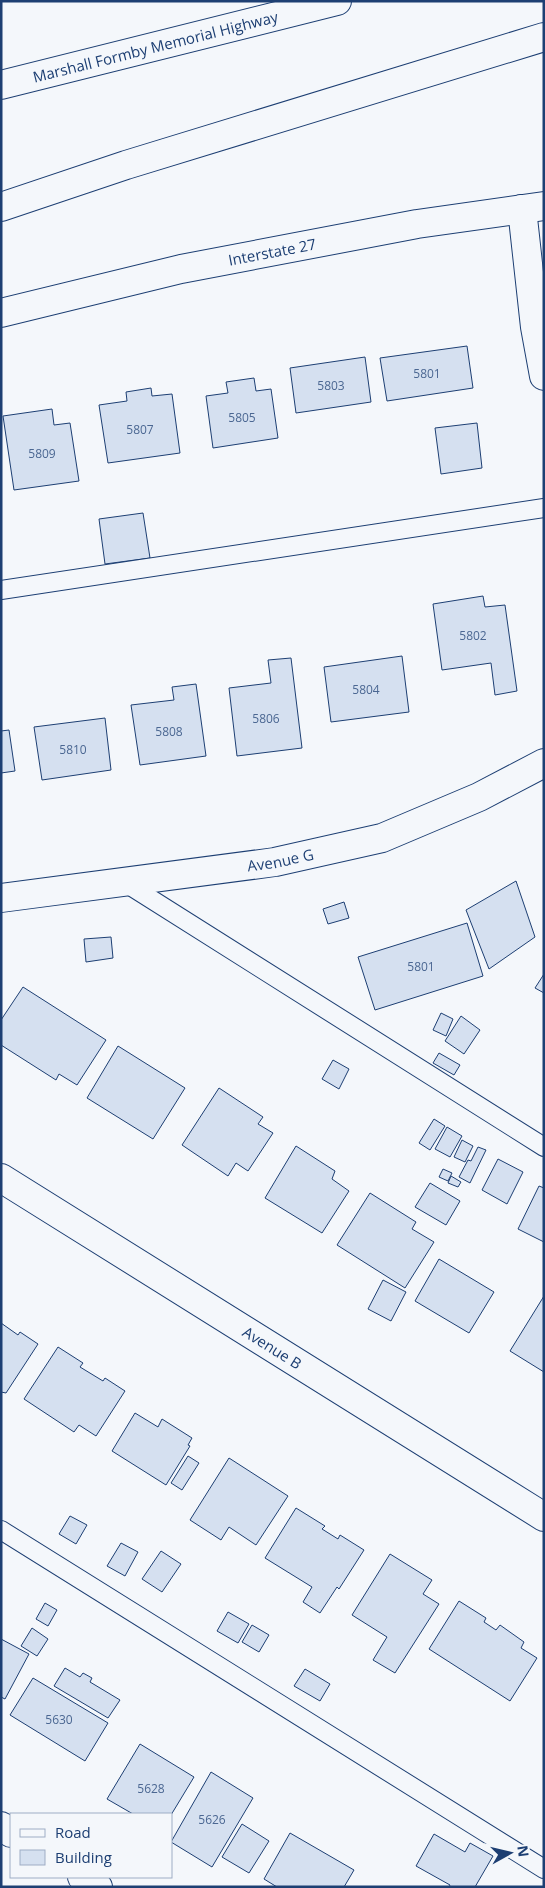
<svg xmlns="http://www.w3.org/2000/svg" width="545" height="1888" viewBox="0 0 545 1888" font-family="'Open Sans',sans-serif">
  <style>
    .building { fill: #d5e0f0; stroke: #1d3f73 }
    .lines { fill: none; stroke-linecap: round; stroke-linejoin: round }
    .service-casing { stroke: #1d3f73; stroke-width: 20 }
    .minor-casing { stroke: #1d3f73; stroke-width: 30 }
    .secondary-casing { stroke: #1d3f73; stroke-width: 30 }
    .motorway-casing { stroke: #1d3f73; stroke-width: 30 }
    .service { stroke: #f4f7fb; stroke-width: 18 }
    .minor { stroke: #f4f7fb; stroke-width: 28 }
    .secondary { stroke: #f4f7fb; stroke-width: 28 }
    .motorway { stroke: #f4f7fb; stroke-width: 28 }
    .labels { text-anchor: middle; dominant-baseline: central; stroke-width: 4; stroke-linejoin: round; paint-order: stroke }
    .number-label { font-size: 12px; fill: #4b6792 }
    .street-label { font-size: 15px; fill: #1d3f73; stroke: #f4f7fb }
  </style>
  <rect width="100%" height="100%" fill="#f4f7fb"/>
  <!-- building -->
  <g class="building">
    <path d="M467 346 473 388 387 401 380 358Z"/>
    <path d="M365 357 371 402 296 413 290 368Z"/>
    <path d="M254 378 256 391 271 389 278 438 213 448 206 396 228 393 226 382Z"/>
    <path d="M151 388 152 396 172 394 180 453 108 463 99 405 127 401 126 392Z"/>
    <path d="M52 409 54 425 70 423 79 481 14 490 3 416Z"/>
    <path d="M477 423 482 468 441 474 435 428Z"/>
    <path d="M143 513 150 558 105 564 99 519Z"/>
    <path d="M483 596 485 607 505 605 517 691 495 695 491 663 442 670 433 604Z"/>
    <path d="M402 656 409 712 331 722 324 667Z"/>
    <path d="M291 658 302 748 237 756 229 688 271 683 268 660Z"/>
    <path d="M196 684 206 756 140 765 131 705 174 700 172 687Z"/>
    <path d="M105 718 111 770 42 780 34 727Z"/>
    <path d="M9 730 15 771 1 773V731Z"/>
    <path d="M516 881 535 937 489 969 466 910Z"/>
    <path d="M344 902 349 918 328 924 323 909Z"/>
    <path d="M467 923 483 976 375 1010 358 957Z"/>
    <path d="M111 937 113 958 86 962 84 939Z"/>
    <path d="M544 974V993L535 988Z"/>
    <path d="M23 987 106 1040 77 1085 59 1074 56 1080 1 1045V1020Z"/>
    <path d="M441 1013 453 1019 446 1036 433 1030Z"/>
    <path d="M461 1016 480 1030 464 1054 445 1041Z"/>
    <path d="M118 1046 185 1088 153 1139 87 1098Z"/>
    <path d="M439 1053 460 1065 454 1075 433 1063Z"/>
    <path d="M333 1060 349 1069 339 1089 322 1079Z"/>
    <path d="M219 1088 263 1117 258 1124 273 1133 248 1171 236 1163 228 1176 182 1145Z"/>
    <path d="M434 1119 445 1126 430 1150 419 1143Z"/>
    <path d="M447 1127 462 1136 450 1157 435 1149Z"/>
    <path d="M462 1140 473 1146 465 1162 454 1157Z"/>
    <path d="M296 1146 335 1171 332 1179 349 1191 322 1233 265 1198Z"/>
    <path d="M478 1147 486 1150 470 1183 459 1177 468 1160 471 1161Z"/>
    <path d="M498 1159 523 1172 507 1204 482 1190Z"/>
    <path d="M443 1169 452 1173 448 1181 439 1177Z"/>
    <path d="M451 1176 461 1182 458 1187 448 1183Z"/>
    <path d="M430 1183 460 1201 446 1225 415 1207Z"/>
    <path d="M539 1186 544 1188V1242L518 1229Z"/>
    <path d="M370 1193 416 1222 412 1229 434 1242 405 1288 337 1245Z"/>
    <path d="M439 1259 494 1292 469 1333 415 1301Z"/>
    <path d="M383 1280 406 1292 391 1321 368 1309Z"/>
    <path d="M544 1296V1372L510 1351Z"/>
    <path d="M1 1323 18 1335 20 1332 38 1344 6 1393 1 1392Z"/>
    <path d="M58 1347 83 1363 80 1367 103 1381 105 1378 125 1391 96 1436 79 1425 74 1432 24 1399Z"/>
    <path d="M135 1413 158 1427 162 1419 192 1438 188 1445 190 1446 166 1485 112 1451Z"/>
    <path d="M188 1456 199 1463 182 1490 171 1483Z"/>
    <path d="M229 1458 288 1496 256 1545 229 1527 221 1540 190 1520Z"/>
    <path d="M296 1508 325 1526 322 1529 338 1539 340 1535 364 1550 339 1589 337 1587 320 1613 303 1602 312 1587 265 1558Z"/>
    <path d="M70 1516 87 1525 76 1544 59 1534Z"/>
    <path d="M121 1543 138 1552 125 1576 107 1566Z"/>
    <path d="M161 1551 181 1564 162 1592 142 1579Z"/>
    <path d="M390 1554 432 1580 423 1594 439 1604 395 1673 373 1660 387 1637 352 1615Z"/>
    <path d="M459 1601 486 1618 484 1622 496 1630 500 1625 524 1642 521 1648 537 1658 510 1701 429 1649Z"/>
    <path d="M45 1603 57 1610 48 1626 36 1619Z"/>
    <path d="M228 1612 249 1624 238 1643 217 1631Z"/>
    <path d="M252 1625 269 1635 259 1652 242 1642Z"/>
    <path d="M32 1628 48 1639 37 1656 21 1646Z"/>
    <path d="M1 1639 29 1654 5 1699 1 1697Z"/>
    <path d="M65 1668 80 1677 83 1673 92 1678 90 1682 120 1700 108 1718 54 1686Z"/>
    <path d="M305 1669 330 1684 320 1701 294 1686Z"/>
    <path d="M33 1678 108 1723 85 1761 10 1715Z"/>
    <path d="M140 1744 194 1777 171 1815 133 1814 107 1799Z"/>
    <path d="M211 1772 253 1798 212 1867 171 1842Z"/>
    <path d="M242 1824 269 1841 249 1873 222 1857Z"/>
    <path d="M290 1833 354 1870 344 1887H277L264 1879Z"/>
    <path d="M434 1834 465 1852 470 1843 493 1856 475 1887H449L450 1885 416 1866Z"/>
  </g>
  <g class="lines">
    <defs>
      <g id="service">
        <path d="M1 590 544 508"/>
        <path d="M124 882 544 1147"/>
        <path d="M1 1530 544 1869"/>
      </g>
      <g id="minor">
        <path d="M522 209 535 327 544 376"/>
        <path id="s1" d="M1 898 275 862 382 838 479 797 544 763"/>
        <path id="s2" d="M1 1178 544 1517"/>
        <path d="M1 1826 11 1833"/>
        <path d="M82 1877 98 1887"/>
      </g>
      <g id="secondary">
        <path id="s3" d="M1 313 181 269 417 224 544 206"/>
      </g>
      <g id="motorway">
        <path id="s4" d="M1 85 337 1"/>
        <path d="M1 207 126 165 544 37"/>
      </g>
    </defs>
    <!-- service casing -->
    <use href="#service" class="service-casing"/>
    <!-- minor casing -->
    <use href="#minor" class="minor-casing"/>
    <!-- secondary casing -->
    <use href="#secondary" class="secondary-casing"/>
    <!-- motorway casing -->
    <use href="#motorway" class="motorway-casing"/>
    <!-- service -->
    <use href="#service" class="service"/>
    <!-- minor -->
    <use href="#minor" class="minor"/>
    <!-- secondary -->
    <use href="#secondary" class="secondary"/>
    <!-- motorway -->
    <use href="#motorway" class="motorway"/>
  </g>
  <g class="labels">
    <!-- number labels -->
    <g class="number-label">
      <text x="427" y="373">5801</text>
      <text x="331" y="385">5803</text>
      <text x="242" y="417">5805</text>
      <text x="140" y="429">5807</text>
      <text x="42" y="453">5809</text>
      <text x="473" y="635">5802</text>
      <text x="366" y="689">5804</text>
      <text x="266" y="718">5806</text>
      <text x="169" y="731">5808</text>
      <text x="73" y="749">5810</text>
      <text x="421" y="966">5801</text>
      <text x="59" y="1719">5630</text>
      <text x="151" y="1788">5628</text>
      <text x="212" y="1819">5626</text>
    </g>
    <!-- street labels -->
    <g class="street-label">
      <text stroke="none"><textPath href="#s4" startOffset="159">Marshall Formby Memorial Highway</textPath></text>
      <text stroke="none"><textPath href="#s3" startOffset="278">Interstate 27</textPath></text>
      <text stroke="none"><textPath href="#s1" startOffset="282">Avenue G</textPath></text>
      <text stroke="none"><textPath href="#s2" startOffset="320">Avenue B</textPath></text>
    </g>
  </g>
  <!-- border -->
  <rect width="545" height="1888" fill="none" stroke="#1d3f73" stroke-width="5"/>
  <!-- legend -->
  <rect x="10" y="1813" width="162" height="65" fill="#f4f7fb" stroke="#9eadc5"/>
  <rect x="20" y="1829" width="25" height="8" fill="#f4f7fb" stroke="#9eadc5"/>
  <text x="55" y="1838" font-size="15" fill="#1d3f73">Road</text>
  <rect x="20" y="1850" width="25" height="15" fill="#d5e0f0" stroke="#9eadc5"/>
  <text x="55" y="1863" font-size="15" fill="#1d3f73">Building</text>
  <!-- north arrow -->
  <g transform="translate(510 1853) rotate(82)" stroke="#f4f7fb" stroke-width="4" paint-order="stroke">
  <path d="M0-4L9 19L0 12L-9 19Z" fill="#1d3f73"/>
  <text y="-8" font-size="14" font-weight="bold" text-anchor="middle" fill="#1d3f73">N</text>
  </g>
</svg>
